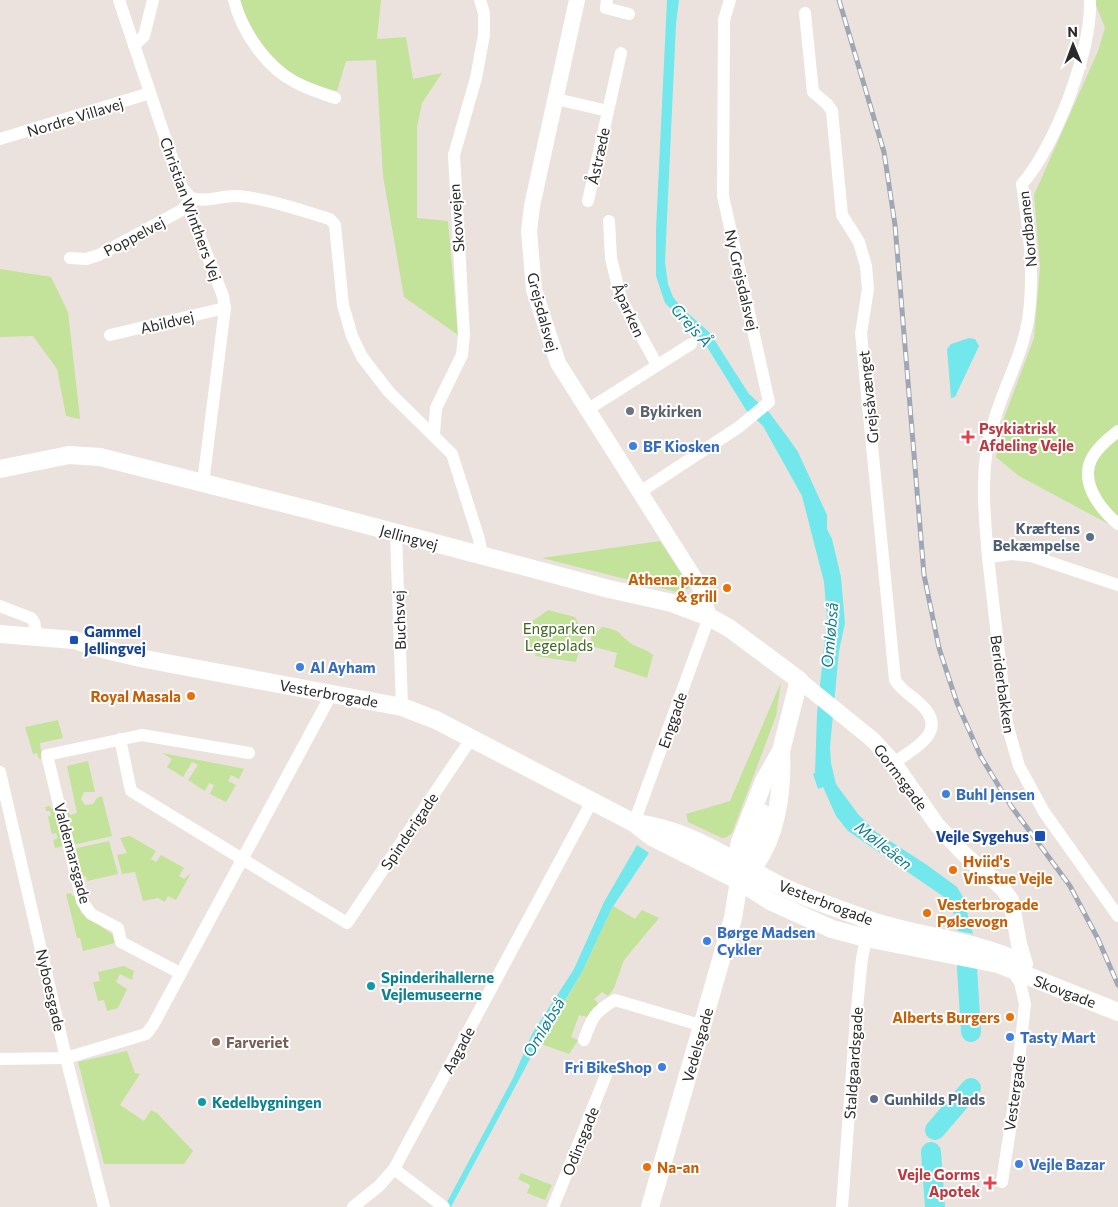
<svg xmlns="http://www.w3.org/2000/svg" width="1118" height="1207" viewBox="0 0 1118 1207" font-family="Commissioner,sans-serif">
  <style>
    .green { fill: #c3e29a }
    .water { fill: #72e8ec }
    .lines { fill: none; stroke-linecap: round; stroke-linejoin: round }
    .river { stroke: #72e8ec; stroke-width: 20 }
    .minor { stroke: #fff; stroke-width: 12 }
    .tertiary { stroke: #fff; stroke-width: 16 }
    .secondary { stroke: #fff; stroke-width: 18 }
    .rail-casing { stroke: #a0a7b4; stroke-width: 5 }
    .rail { stroke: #fff; stroke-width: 3; stroke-dasharray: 9; stroke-linecap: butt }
    .worship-dot { fill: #6b7280; stroke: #fff; stroke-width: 2 }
    .health-dot { fill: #e0444e; stroke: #fff; stroke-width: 2 }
    .shop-dot { fill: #3f7fe0; stroke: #fff; stroke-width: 2 }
    .service-dot { fill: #5c6f8a; stroke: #fff; stroke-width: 2 }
    .food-dot { fill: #e8710a; stroke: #fff; stroke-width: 2 }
    .transit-dot { fill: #1a4fb4; stroke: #fff; stroke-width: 2 }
    .culture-dot { fill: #0f9aa8; stroke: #fff; stroke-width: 2 }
    .education-dot { fill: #8d6e63; stroke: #fff; stroke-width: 2 }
    .labels { text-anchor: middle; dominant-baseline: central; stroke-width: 4; stroke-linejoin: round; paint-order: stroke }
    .street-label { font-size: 15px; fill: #2a2a2a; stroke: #fff }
    .worship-label { font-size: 15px; font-weight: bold; fill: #5b616d; stroke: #fff; text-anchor: start }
    .health-label { font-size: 15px; font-weight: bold; fill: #be3a42; stroke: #fff; text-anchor: start }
    .shop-label { font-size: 15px; font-weight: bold; fill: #366cbe; stroke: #fff; text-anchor: start }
    .service-label { font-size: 15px; font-weight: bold; fill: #4e5e75; stroke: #fff; text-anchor: end }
    .food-label { font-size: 15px; font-weight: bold; fill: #c56008; stroke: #fff; text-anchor: end }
    .park-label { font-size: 15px; fill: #3c671b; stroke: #fff }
    .transit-label { font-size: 15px; font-weight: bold; fill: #164399; stroke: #fff; text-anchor: start }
    .culture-label { font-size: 15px; font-weight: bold; fill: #0d838f; stroke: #fff; text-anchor: start }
    .education-label { font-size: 15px; font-weight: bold; fill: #785e54; stroke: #fff; text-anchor: start }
    .water-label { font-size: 16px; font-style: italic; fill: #107e8b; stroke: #fff }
  </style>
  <rect width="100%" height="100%" fill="#ece2dd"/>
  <!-- green -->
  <g class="green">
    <path d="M240 0H381L377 39 406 37 413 79 442 73 422 103 417 127V218L448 221 458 335 404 297 383 176 376 60 346 61 337 91C289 85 255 45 240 0Z"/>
    <path d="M1094 0H1118V529L1019 476 996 457 1004 418 1034 338 1040 267 1034 195 1098 51 1105 28Z"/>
    <path d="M0 269 51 277 68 312 80 419 66 416 57 369 33 336 0 337Z"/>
    <path d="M660 541 690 587 681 593 542 558Z"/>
    <path d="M548 610 575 617 584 634 576 662 535 656 537 648 526 647 530 623Z"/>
    <path d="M602 627C623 631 615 631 629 642 636 648 644 647 653 655L647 678 614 667 617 653 591 646V637Z"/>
    <path d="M781 682 776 716 732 833 727 837 722 838 688 822 686 814 730 801Z"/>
    <path d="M58 720 63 738 40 743 42 758 39 759 37 753 33 754 25 727Z"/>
    <path d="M162 753 240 768 244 769 239 779 231 775 228 781 236 785 226 802 210 794 214 785 209 783 205 791 188 780 198 765 192 762 183 777 167 767 172 759Z"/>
    <path d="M88 761 95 792H84L81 799 85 805 93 804 97 798 102 796 112 836 73 845 65 811H68L70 815 77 813 67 766Z"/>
    <path d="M50 806 51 809 54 808 63 846 55 848 53 840 58 838 56 833 52 834 48 817 51 815 50 811H46L45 807Z"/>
    <path d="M130 836 156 851 151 859 156 862 161 855 184 868 179 876 184 879 191 873 176 900 168 896 165 902 158 898 143 901 135 872 122 874 117 855 127 853 120 838Z"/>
    <path d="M109 841 118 874 87 881 86 876 81 877 73 849Z"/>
    <path d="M71 893 72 896 75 895 81 913 112 934 115 943 83 951 80 938H77L66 894Z"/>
    <path d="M613 906 635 919 642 910 659 918 624 960 614 988 608 996 602 992 594 999 599 1004 587 1017 579 1015 571 1037 578 1040 569 1054 541 1044 582 972Z"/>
    <path d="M124 966 134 971 132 980 120 974 116 982 127 989 118 1008 107 1011 104 1000 98 1001 93 982 100 981 98 972Z"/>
    <path d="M127 1051 135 1073 140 1074 120 1105 144 1121 151 1110 157 1113 193 1151 184 1164H104L78 1062Z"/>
    <path d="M521 1173 552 1185 545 1200 527 1193 530 1185 518 1179Z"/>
  </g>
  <!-- water -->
  <g class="water">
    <path d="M667 0H679L676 24 665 262 668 284 673 297 682 308 710 333 749 394 768 411 789 439 798 452 827 515V529L832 539 841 577 845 623 839 651 830 747 831 763 836 784 858 814 876 832 927 865 957 887 963 897 973 934 958 931 952 908 944 897 848 831 836 816 823 787 818 789 813 774 815 773 817 714 827 618 824 582 802 496 763 426 746 410 704 342 665 303 656 276V229Z"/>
    <path d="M969 338 975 339 979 346 955 397 951 398 947 349 951 344Z"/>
    <path d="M637 845 649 853 612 908 582 972 543 1038 539 1042 451 1207H443L447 1202 513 1078 532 1034 574 969 604 902Z"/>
  </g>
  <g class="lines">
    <!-- river -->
    <g class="river">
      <path d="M967 968 971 1032"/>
      <path d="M935 1130 971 1088"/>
      <path d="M931 1152 935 1207"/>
    </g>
    <!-- minor -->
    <g class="minor">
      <path d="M119 0 182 188 191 198 190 211 223 296 225 308 203 483"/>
      <path d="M234 0C242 32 266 67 295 82 307 89 322 93 335 98"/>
      <path d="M607 0 606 8 629 14"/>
      <path d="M805 13 813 92 827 104 832 111 842 215 859 242 866 266 868 289 861 333 895 680C901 690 909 694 917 701 952 730 917 746 894 763"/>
      <path d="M134 46 144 36 153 0"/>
      <path d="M556 99 608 111"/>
      <path d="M0 139 150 93"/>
      <path d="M191 198C207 203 222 195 238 196 269 199 300 210 330 219L335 225 343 305 352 336 362 357 389 392 452 454 479 539 482 557"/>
      <path d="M588 201 621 53"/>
      <path d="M609 221 611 258 621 299 657 365"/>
      <path d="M70 258 86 259 99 255 182 210 191 198"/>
      <path d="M110 335 225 308"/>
      <path d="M587 410 691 344"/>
      <path d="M1118 431C1109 438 1099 446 1093 456 1078 481 1100 509 1118 524"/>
      <path d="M434 434 436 408 462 355 464 335 454 155 476 78 484 35V13L480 0"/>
      <path d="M640 492 739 427 769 402 723 196 724 20 730 0"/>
      <path d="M396 534 402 707"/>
      <path d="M988 557C984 511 979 465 994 421 1004 387 1022 355 1028 320 1035 272 1029 231 1022 184 1055 147 1092 50 1090 0"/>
      <path d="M1118 585 1031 556 1012 554 988 557 1007 724 1019 766 1044 812 1118 916"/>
      <path d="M0 606 31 618 34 622 37 636"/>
      <path d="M120 739 131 791 347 923 471 739"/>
      <path d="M0 772 66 1058 104 1207"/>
      <path d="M634 823 709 617"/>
      <path d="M180 973 121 942 118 928 91 914 82 901 47 755 142 735 249 753"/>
      <path d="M584 1040C592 1018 594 1012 615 1000L703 1026"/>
      <path d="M0 1059 66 1058 146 1034 153 1025 332 693"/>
      <path d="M394 1169 444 1207"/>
      <path d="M1002 1182 1015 1097 1025 1004 1020 982 1011 969"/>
      <path d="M353 1207 379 1186 394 1169 591 803"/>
      <path d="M553 1207 606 1075"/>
      <path d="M842 1207 856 1018 862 958 868 930"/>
    </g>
    <!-- tertiary -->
    <g class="tertiary">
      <path d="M577 0 532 206 529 231 534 290 558 363 700 587 709 617"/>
      <path d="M799 680 873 740 894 763 937 825 962 852 1002 888 1011 900 1019 944 1025 964"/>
    </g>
    <!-- secondary -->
    <g class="secondary">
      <path d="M0 469 69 455 100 457 310 510 609 589 672 603 709 617 729 628 799 680 781 751 764 781 740 842 736 861 739 881 733 918 650 1207"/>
      <path d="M0 634 74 640 106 650 145 659 402 707 436 720 634 823 652 837 739 881 770 901 832 929 866 938 998 964 1118 1012"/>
      <path d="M635 823C688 829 731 860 777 884 805 898 837 908 866 919 916 937 971 939 1020 962"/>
      <path d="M750 871C777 840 783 790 781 751"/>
      <path d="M755 878 751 858 762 813"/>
    </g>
    <defs>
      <path id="rail" d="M839 0 884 152 895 225 924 575 939 648 957 703 981 757 1011 806 1070 886 1098 939 1118 985"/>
    </defs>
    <!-- rail casing -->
    <use href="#rail" class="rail-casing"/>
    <!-- rail -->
    <use href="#rail" class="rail"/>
  </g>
  <!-- markers -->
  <circle class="worship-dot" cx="630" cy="411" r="5"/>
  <g class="health-dot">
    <path d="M965.5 429.5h5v5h5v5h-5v5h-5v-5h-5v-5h5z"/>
    <path d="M987.5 1175.5h5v5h5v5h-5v5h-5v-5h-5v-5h5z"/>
  </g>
  <g class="shop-dot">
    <circle cx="633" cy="446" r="5"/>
    <circle cx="300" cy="667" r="5"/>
    <circle cx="946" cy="794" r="5"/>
    <circle cx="707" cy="941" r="5"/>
    <circle cx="1010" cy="1037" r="5"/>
    <circle cx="662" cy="1067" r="5"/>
    <circle cx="1019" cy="1164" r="5"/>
  </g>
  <g class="service-dot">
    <circle cx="1090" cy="537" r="5"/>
    <circle cx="874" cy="1099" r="5"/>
  </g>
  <g class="food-dot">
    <circle cx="727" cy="588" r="5"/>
    <circle cx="191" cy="696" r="5"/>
    <circle cx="953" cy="870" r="5"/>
    <circle cx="927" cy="913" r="5"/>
    <circle cx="1010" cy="1017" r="5"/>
    <circle cx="647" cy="1167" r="5"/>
  </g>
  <g class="transit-dot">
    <rect x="69" y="635" width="10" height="10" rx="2.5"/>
    <rect x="1034" y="830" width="12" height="12" rx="2.5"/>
  </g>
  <g class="culture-dot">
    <circle cx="371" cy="986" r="5"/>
    <circle cx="202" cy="1102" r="5"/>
  </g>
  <circle class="education-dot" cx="216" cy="1042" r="5"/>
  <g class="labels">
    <!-- street labels -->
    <g class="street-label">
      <text transform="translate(75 117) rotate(-17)">Nordre Villavej</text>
      <text transform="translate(598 156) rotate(-78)">Åstræde</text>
      <text transform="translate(191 209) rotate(70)">Christian Winthers Vej</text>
      <text transform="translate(456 218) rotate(-94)">Skovvejen</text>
      <text transform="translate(1027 229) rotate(-96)">Nordbanen</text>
      <text transform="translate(134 236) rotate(-28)">Poppelvej</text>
      <text transform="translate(742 280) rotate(77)">Ny Grejsdalsvej</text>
      <text transform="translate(629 310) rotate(66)">Åparken</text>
      <text transform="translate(543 312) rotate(75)">Grejsdalsvej</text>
      <text transform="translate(167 322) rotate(-13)">Abildvej</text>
      <text transform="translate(868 397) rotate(-96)">Grejsåvænget</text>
      <text transform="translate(409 537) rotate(15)">Jellingvej</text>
      <text transform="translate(399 620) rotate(-92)">Buchsvej</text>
      <text transform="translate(1003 684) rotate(82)">Beriderbakken</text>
      <text transform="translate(329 693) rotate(10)">Vesterbrogade</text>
      <text transform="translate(672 720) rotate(-71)">Enggade</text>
      <text transform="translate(901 777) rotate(53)">Gormsgade</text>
      <text transform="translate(409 831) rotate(-56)">Spinderigade</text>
      <text transform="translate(73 853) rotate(75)">Valdemarsgade</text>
      <text transform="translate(826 902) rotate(21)">Vesterbrogade</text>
      <text transform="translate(51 990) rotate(77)">Nyboesgade</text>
      <text transform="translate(1065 991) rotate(21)">Skovgade</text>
      <text transform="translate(697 1045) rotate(-74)">Vedelsgade</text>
      <text transform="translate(458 1050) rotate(-62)">Aagade</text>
      <text transform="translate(853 1063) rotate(-86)">Staldgaardsgade</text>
      <text transform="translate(1014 1093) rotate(-82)">Vestergade</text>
      <text transform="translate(580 1141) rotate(-68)">Odinsgade</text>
    </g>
    <!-- worship labels -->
    <g class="worship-label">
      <text x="640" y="411">Bykirken</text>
    </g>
    <!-- health labels -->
    <g class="health-label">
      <text x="979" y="428">Psykiatrisk<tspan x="979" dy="17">Afdeling Vejle</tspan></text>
      <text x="980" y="1174" text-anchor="end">Vejle Gorms<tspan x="980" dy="17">Apotek</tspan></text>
    </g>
    <!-- shop labels -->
    <g class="shop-label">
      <text x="643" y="446">BF Kiosken</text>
      <text x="310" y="667">Al Ayham</text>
      <text x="956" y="794">Buhl Jensen</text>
      <text x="717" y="932">Børge Madsen<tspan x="717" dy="17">Cykler</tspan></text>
      <text x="1020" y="1037">Tasty Mart</text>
      <text x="652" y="1067" text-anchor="end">Fri BikeShop</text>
      <text x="1029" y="1164">Vejle Bazar</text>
    </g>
    <!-- service labels -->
    <g class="service-label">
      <text x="1080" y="528">Kræftens<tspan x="1080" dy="17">Bekæmpelse</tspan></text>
      <text x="884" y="1099" text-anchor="start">Gunhilds Plads</text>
    </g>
    <!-- food labels -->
    <g class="food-label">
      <text x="717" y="579">Athena pizza<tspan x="717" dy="17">&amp; grill</tspan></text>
      <text x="181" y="696">Royal Masala</text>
      <text x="963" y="861" text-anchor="start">Hviid's<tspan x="963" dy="17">Vinstue Vejle</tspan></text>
      <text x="937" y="904" text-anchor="start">Vesterbrogade<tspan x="937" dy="17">Pølsevogn</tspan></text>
      <text x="1000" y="1017">Alberts Burgers</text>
      <text x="657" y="1167" text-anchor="start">Na-an</text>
    </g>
    <!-- park labels -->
    <g class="park-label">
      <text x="559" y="628">Engparken<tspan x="559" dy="17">Legeplads</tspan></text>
    </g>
    <!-- transit labels -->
    <g class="transit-label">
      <text x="84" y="631">Gammel<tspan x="84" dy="17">Jellingvej</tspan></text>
      <text x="1029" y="836" text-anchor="end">Vejle Sygehus</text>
    </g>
    <!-- culture labels -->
    <g class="culture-label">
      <text x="381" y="977">Spinderihallerne<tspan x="381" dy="17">Vejlemuseerne</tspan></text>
      <text x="212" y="1102">Kedelbygningen</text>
    </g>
    <!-- education labels -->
    <g class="education-label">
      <text x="226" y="1042">Farveriet</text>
    </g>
    <!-- water labels -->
    <g class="water-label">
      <text transform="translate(692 325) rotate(48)">Grejs Å</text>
      <text transform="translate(829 635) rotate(-85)">Omløbså</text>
      <text transform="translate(884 845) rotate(38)">Mølleåen</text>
      <text transform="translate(543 1027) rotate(-59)">Omløbså</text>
    </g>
  </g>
  <!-- north arrow -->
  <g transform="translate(1073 45) rotate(359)" stroke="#ffffff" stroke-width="4" paint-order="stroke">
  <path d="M0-4L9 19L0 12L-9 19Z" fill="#2a2a2a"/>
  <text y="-8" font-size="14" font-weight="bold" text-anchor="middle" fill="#2a2a2a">N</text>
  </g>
</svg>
